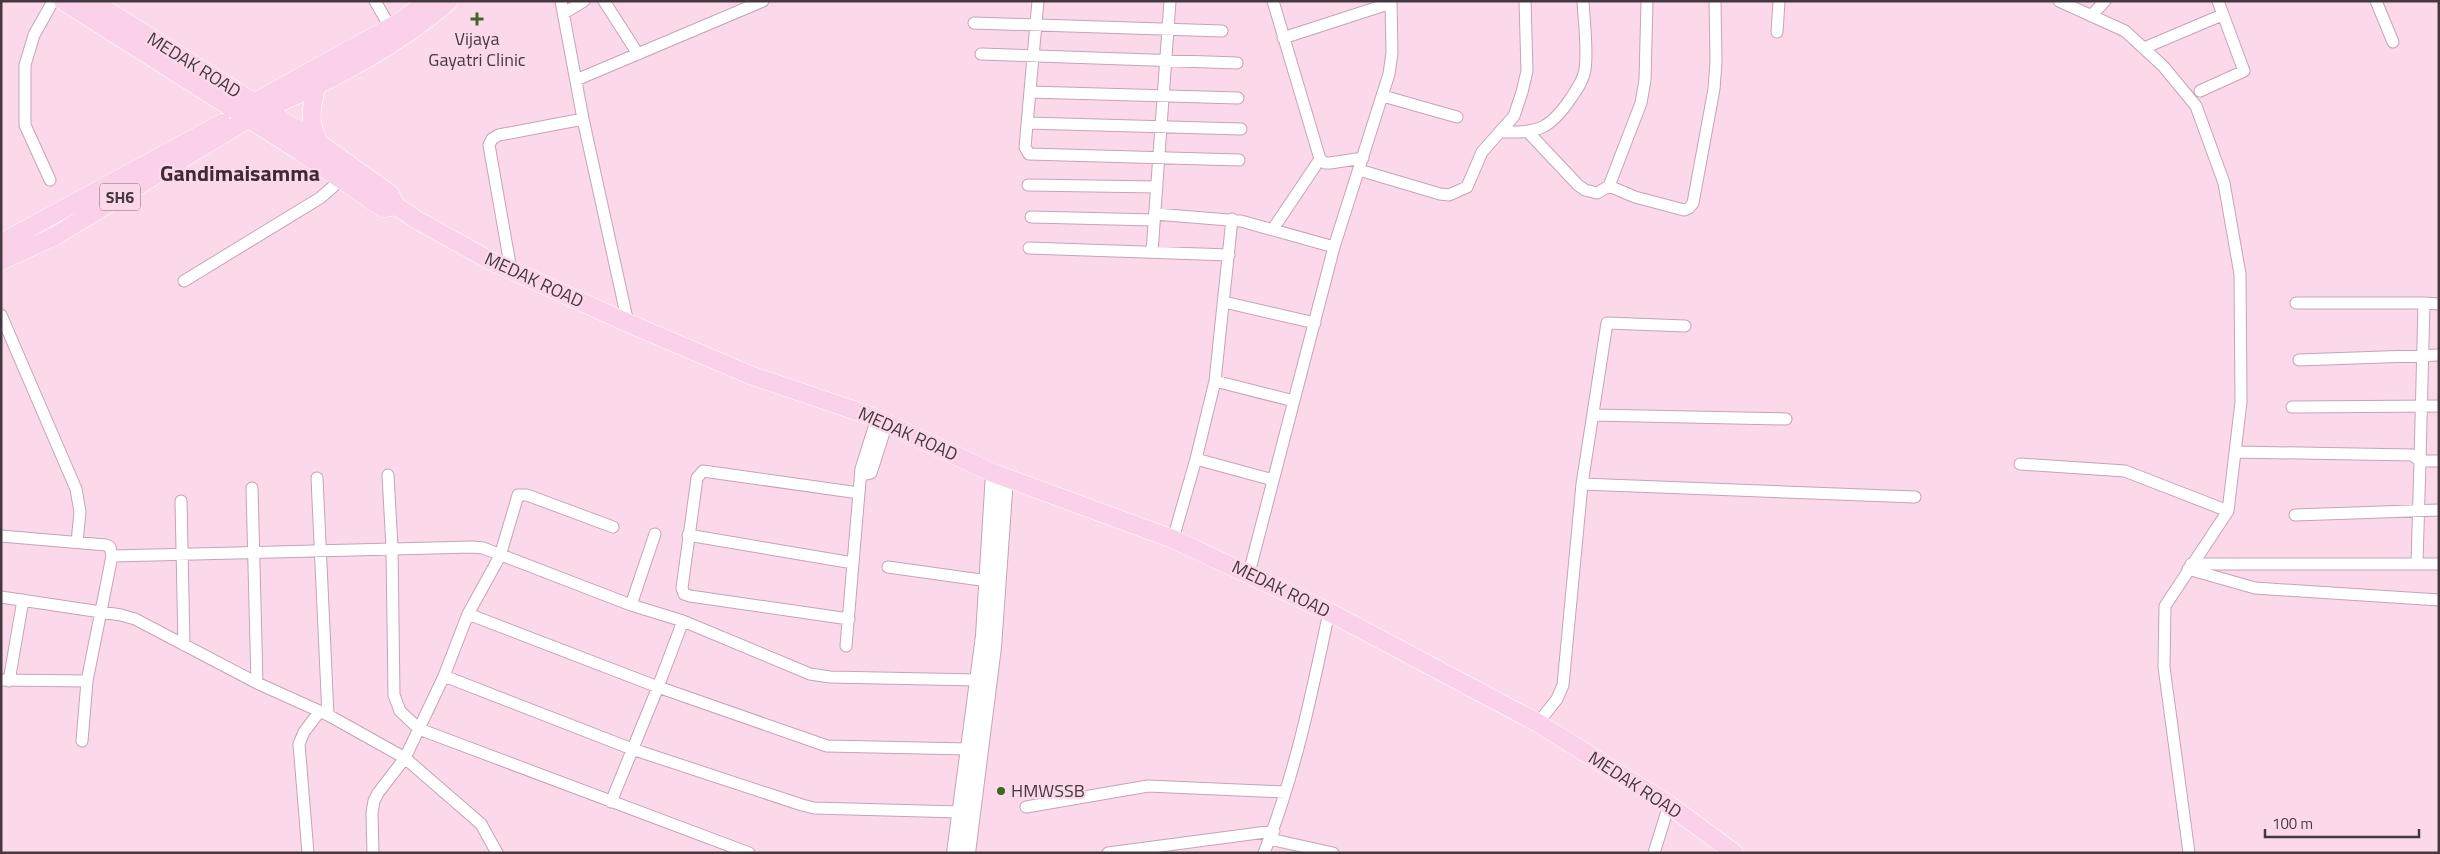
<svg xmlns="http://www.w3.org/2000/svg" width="2440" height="854" font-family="'Titillium Web',sans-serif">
<rect width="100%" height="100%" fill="#fbd9eb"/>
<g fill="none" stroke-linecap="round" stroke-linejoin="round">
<g stroke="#c5a4b6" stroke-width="13">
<path id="minor" d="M375,1l15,26
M561,1l22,118 45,204
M604,1l34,53
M1038,1l-13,146 4,7 210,6
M1273,1l47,158 5,4h5l33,-5
M2059,1l66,30 38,35 33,40 28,77 16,91 1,128 -13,109 -63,95 -1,61 25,186
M2376,1l17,41
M564,13l20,-12
M2091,16l14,-15
M974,23l248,8
M1777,32l2,-31
M1283,38l108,-35
M2144,48l78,-33
M981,54l256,9
M576,80l187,-79
M2200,91l44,-20 -26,-70
M1030,92l208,6
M1383,96l74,21
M1027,123l214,6
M1502,132c37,1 48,-3 69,-34 6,-9 12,-17 14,-28 3,-21 -1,-47 -2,-69
M1529,133l49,52 7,5 12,3 12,-7 32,-83 4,-23 2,-79
M1359,170l81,24 9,1 18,-8 15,-35 32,-36 8,-24 5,-21 -2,-70
M50,180l-25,-55v-60l9,-30 19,-34
M1028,185l129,2
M1609,186l26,11 49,13 5,-2 4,-5 21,-114 2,-27 -1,-61
M1155,214l86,7 93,26
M1031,217l123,3
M1273,229l47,-70
M1029,248l200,7
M1152,252l18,-251
M511,270l-22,-125 3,-6 7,-4 84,-16
M184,281l136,-83 22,-19
M1224,302l91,21
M2296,303h128
M2439,304l-15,-1 -4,158h19
M1,315l75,174 4,23 -3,30
M2299,360l140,-5
M1215,381l79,20
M2292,407l147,-1
M1593,415l193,4
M2235,452l177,3 8,6 -3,102
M1196,459l77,21
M2020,464l105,7 103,40
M388,475l4,73 2,147 6,16 19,18 330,124
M862,475l9,-2 16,-50
M317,478l11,237
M1582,484l25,-161 78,3
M252,488l5,195
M181,501l3,144
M2295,515l144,-5
M688,535l165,28
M1,536l105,9 4,2 2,9
M1173,539l23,-80 19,-78 17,-162
M2191,564h248
M888,567l100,14
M2188,569l67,19 184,12
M1249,573l85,-326 55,-173 3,-21 -1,-52
M1,597l120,18 14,4 122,64 71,32 77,43 76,66 16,29
M631,605l24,-71
M468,614l190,73 169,59 141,3
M849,619l-159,-23 -6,-2 -2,-6 15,-110 6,-7 156,22
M846,646l15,-177 16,-51
M444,676l188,73 170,56 12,3 145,4
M1,680l86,1 25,-125 360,-9 11,1 148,57 52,16 127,53 20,3 148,3
M9,681l14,-81
M1538,723l19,-24 6,-14 19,-201 333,13
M82,741l5,-60
M611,802l47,-115 25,-66
M1026,807l122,-21 137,6
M1270,839l63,14
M308,853l-9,-109 5,-12 16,-21
M373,853l-1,-40 2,-12 4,-8 27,-35 39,-82 24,-62 32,-58 18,-61h9l86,32
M1108,853l166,-22
M1264,853c31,-78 48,-160 65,-241
M1654,853l15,-48"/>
</g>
<g stroke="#c5a4b6" stroke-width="16">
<path id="tertiary" d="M954,853l29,-217 10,-163
M968,853l26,-206 12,-169"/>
</g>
<g stroke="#fff" stroke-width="19">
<path id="primary" d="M63,1l238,151 82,56 13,-2
M92,1l227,142 71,51 6,12 21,14 74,41 137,62 122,52 121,41 122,57 180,66 156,73 209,111 131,82 65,48
M317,85c-6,22 -9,38 2,58
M244,108l156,-86 27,-21
M1,243l221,-120
M1,261l54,-25 208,-126c66,-28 132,-62 186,-109"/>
</g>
<use href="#minor" stroke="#fff" stroke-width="11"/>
<use href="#tertiary" stroke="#fff" stroke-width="14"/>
<use href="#primary" stroke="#fbd0e9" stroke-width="18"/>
</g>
<g fill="#3e6621" stroke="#fbd9eb" stroke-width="2">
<path d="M474.5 11.5h5v5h5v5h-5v5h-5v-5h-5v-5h5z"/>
<circle cx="1001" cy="791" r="5"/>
</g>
<g text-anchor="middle" stroke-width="5" stroke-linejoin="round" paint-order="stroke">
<rect fill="#fbd9eb" stroke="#7c6873" stroke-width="1" x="100" y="183.5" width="40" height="27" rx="4"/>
<g font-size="16" font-weight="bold" fill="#463840">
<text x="120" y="203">SH6</text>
</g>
<g font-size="18" fill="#463840" stroke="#fbd9eb">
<text x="477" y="45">Vijaya<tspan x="477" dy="21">Gayatri Clinic</tspan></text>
<text x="1011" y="797" text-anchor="start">HMWSSB</text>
</g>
<g font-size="18" fill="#463840" stroke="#fbd9eb">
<text transform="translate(194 65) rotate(32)" y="6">MEDAK ROAD</text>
<text transform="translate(534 280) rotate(25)" y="6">MEDAK ROAD</text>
<text transform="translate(908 434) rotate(24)" y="6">MEDAK ROAD</text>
<text transform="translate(1281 589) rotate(26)" y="6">MEDAK ROAD</text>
<text transform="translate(1635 785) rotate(33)" y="6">MEDAK ROAD</text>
</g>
<g font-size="22" font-weight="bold" fill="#432938" stroke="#fbd9eb">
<text x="240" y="181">Gandimaisamma</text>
</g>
</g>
<rect width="2440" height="854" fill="none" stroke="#463840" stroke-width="5"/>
<path d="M2265 829v8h154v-8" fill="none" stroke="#463840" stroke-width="2.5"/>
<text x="2272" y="829" font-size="15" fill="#463840" stroke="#fbd9eb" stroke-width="4" paint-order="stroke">100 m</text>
</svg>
